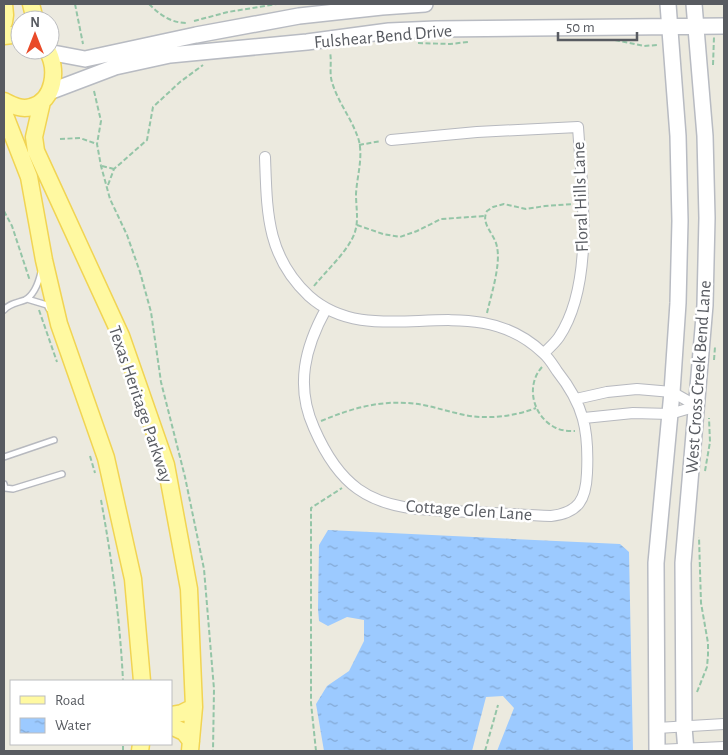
<svg xmlns="http://www.w3.org/2000/svg" width="728" height="755" font-family="'Alegreya Sans',sans-serif">
<defs>
<pattern id="water-ripples" width="26" height="14" patternUnits="userSpaceOnUse" patternTransform="scale(1.25)"><rect width="26" height="14" fill="#9ccaff"/><path d="M2 4q2-2 4 0t4 0M15 11q2-2 4 0t4 0" fill="none" stroke="#82a7d2"/></pattern>
</defs>
<rect width="100%" height="100%" fill="#eceadf"/>
<path fill="url(#water-ripples)" d="M328,530l292,14 9,8 4,199h-136l17,-43 -11,-12 -17,1 -14,54h-148l-8,-47 11,-18 22,-15 15,-30v-21l-17,-3 -19,9 -9,-5 -1,-12 1,-64z"/>
<g fill="none" stroke-linecap="round" stroke-linejoin="round">
<g stroke="#b7b9bf" stroke-width="8">
<path id="service" d="M27,299l20,6 2,4
M4,310c6,-7 13,-7 21,-10 9,-5 14,-19 16,-28
M4,457l50,-17
M4,484l1,4 8,1 49,-15"/>
</g>
<g stroke="#b7b9bf" stroke-width="12">
<path id="minor" d="M391,140l86,-8 101,-5c4,62 17,156 -19,210 -4,6 -10,11 -15,16
M265,157c2,54 1,99 44,139 66,59 162,-12 234,57 6,5 10,12 14,18 27,34 32,59 30,102 -1,26 -8,40 -36,43 -26,-1 -53,-3 -79,-4 -38,-2 -82,0 -114,-23 -21,-15 -34,-38 -44,-61 -19,-42 -9,-81 12,-119
M576,399l31,-7 30,-3 35,3 25,14
M584,418l49,-5 37,1 27,-8
M657,728l67,-4
M657,750l67,-3"/>
</g>
<g stroke="#b8bbc2" stroke-width="18">
<path id="secondary" d="M48,52l37,7 111,-24 103,-19 83,-9 43,-3
M49,92l66,-25 55,-12 137,-13 82,-11 47,-2 288,-3
M657,751l-1,-188 16,-171 6,-89 2,-82 -2,-85 -10,-132
M686,751l-2,-24 -1,-164 22,-258 2,-87 -2,-82 -11,-132"/>
</g>
<g stroke="#f1d453" stroke-width="19">
<path id="primary" d="M31,4l4,16
M4,22l1,-7 -1,-11
M4,36l16,-2
M4,101c8,4 17,9 27,6 24,-6 27,-39 16,-57
M42,102l-8,35 2,14 85,185 45,129 23,124 5,118 -4,44
M4,113l25,64 15,83 15,64 47,134 27,121 9,102
M171,715l11,-2 12,-6
M171,726l13,6 7,9
M140,751l1,-7"/>
</g>
<path stroke="#94c5a7" stroke-width="2" stroke-dasharray="5 2.5" stroke-linecap="butt" d="M75,4l8,40
M149,4c11,11 22,19 38,19
M194,21l34,-9 49,-8
M615,40l29,6 14,-1
M418,43l32,1 18,-2
M713,65l1,-28
M94,91l7,30 -4,23 4,22 9,33 17,36 13,37 11,40 10,70 24,95 19,92 10,120 -1,62
M60,139l20,-1 17,6
M359,145l22,-4
M102,166l12,3
M108,185l6,-16 33,-29 6,-33 27,-25 23,-17
M4,211l8,15 18,55
M357,225l26,9 17,3 17,-6 24,-12 44,-3
M314,286c12,-15 29,-30 38,-47 8,-15 4,-29 4,-45 1,-18 7,-35 3,-53 -6,-21 -21,-38 -27,-59 -3,-9 0,-20 -2,-30
M39,310l18,52
M487,313c4,-18 14,-48 10,-66 -2,-13 -17,-23 -10,-36l6,-4 11,-3 22,5 19,-3 28,-2
M714,360l1,-13
M542,367c-17,19 -9,50 14,61 6,3 13,3 19,3
M321,421c29,-12 55,-20 86,-18 19,1 35,7 53,11 24,6 53,3 76,-6
M90,456l5,17
M705,471l5,-29 -1,-24
M101,500c11,60 19,120 22,181
M697,692l10,-25 1,-12v-12l-7,-40 -2,-66
M123,751v-7
M316,751l-5,-48v-195l31,-20
M485,751l13,-46"/>
<use href="#service" stroke="#fff" stroke-width="5"/>
<use href="#minor" stroke="#fff" stroke-width="10"/>
<use href="#secondary" stroke="#fff" stroke-width="15"/>
<use href="#primary" stroke="#fff9a1" stroke-width="16"/>
</g>
<g text-anchor="middle" stroke-width="5" stroke-linejoin="round" paint-order="stroke">
<g font-size="18" fill="#585b61" stroke="#fff">
<text transform="translate(383 36) rotate(-5)" y="6">Fulshear Bend Drive</text>
<text transform="translate(580 197) rotate(-92)" y="6">Floral Hills Lane</text>
<text transform="translate(698 377) rotate(-86)" y="6">West Cross Creek Bend Lane</text>
<text transform="translate(141 404) rotate(71)" y="6">Texas Heritage Parkway</text>
<text transform="translate(469 510) rotate(4)" y="6">Cottage Glen Lane</text>
</g>
</g>
<rect width="728" height="755" fill="none" stroke="#585b61" stroke-width="10"/>
<rect x="10" y="680" width="162" height="65" fill="#ffffff" stroke="#bcbdc0"/>
<rect x="20" y="696" width="25" height="8" fill="#fff9a1" stroke="#bcbdc0"/>
<text x="55" y="705" font-size="15" fill="#585b61">Road</text>
<rect x="20" y="718" width="25" height="15" fill="url(#water-ripples)" stroke="#bcbdc0"/>
<text x="55" y="730" font-size="15" fill="#585b61">Water</text>
<g transform="translate(35 35)"><circle r="24" fill="#ffffff" stroke="#bcbdc0"/>
<path d="M0-4L9 19L0 12L-9 19Z" fill="#e94b29"/>
<text y="-8" font-size="14" font-weight="bold" text-anchor="middle" fill="#585b61">N</text>
</g>
<path d="M558 32v8h79v-8" fill="none" stroke="#585b61" stroke-width="2.5"/>
<text x="566" y="32" font-size="15" fill="#585b61" stroke="#ffffff" stroke-width="4" paint-order="stroke">50 m</text>
</svg>
